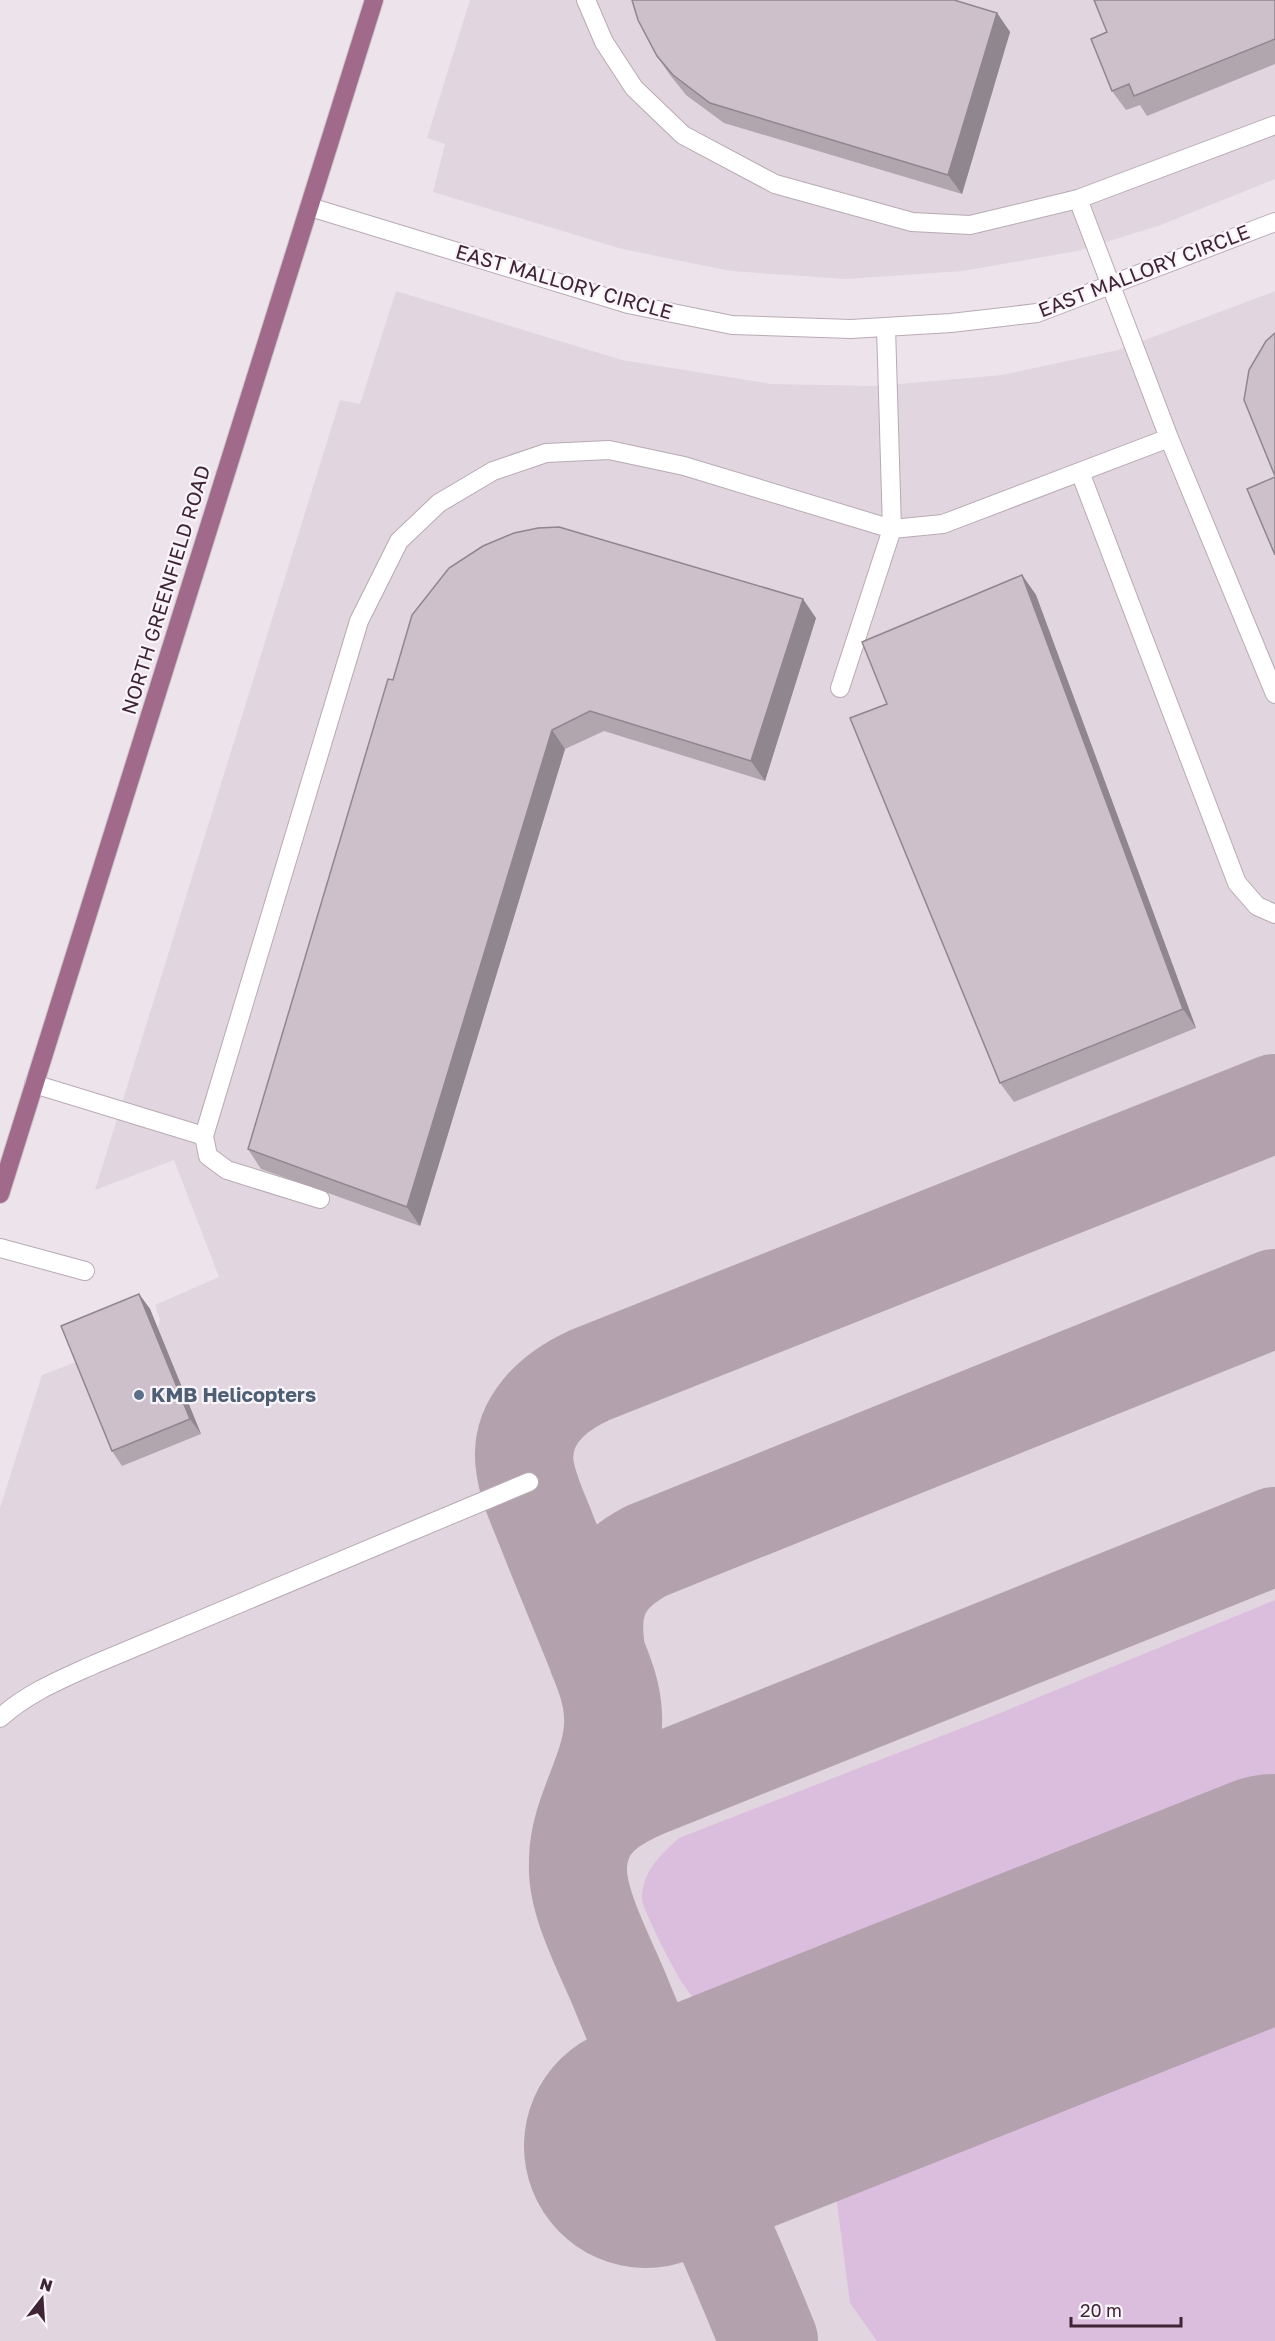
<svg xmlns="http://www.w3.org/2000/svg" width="1275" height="2341" font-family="'Golos Text',sans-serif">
<rect width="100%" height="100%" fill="#ede4eb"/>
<path fill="#e1d5df" d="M470,0h805v179l-117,47 -81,25 -114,20 -117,8 -115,-8 -109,-22 -189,-57 12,-48 -18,-6z
M396,291l226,69 149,24 105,2 126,-11 116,-25 157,-59v2050h-1275v-833l42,-133 115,-44 3,-11 -5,-15 64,-28 -45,-117 -79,30 245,-790 20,4z"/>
<path fill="#dbbddd" d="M1275,1600v200l-503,204c-18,6 -40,16 -58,9 -13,-5 -23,-17 -30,-28 -8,-10 -42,-77 -42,-86 0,-27 18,-44 37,-61l314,-122z
M1275,1990v351h-398l-27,-38 -14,-108 92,-67z"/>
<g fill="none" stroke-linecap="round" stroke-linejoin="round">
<path stroke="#b3a1ad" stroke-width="98" d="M597,1656c-9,-52 3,-80 49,-105l629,-253
M578,1859c1,-50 38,-93 35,-144 -1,-26 -11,-46 -20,-70 -15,-37 -31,-75 -46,-113 -8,-21 -19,-43 -22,-65 -7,-45 28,-75 65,-92l685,-272
M769,2341c-47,-118 -102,-234 -150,-352 -14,-34 -43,-87 -41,-124 2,-43 33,-62 68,-77l629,-252"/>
<path stroke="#b3a1ad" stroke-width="244" d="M646,2146l629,-250"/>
<g stroke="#b8aab4" stroke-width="20">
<path id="minor" d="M586,0l18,42 30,46 49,47 92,49 137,38 58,3 108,-26 197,-74
M310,207l318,97 104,21 119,4 100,-6 86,-10 238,-91
M1169,438l106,256
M1080,472l157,411 20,23 18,8
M840,688l52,-159 51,-5 226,-86 -91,-239
M34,1084l170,52 155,-515 40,-80 40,-38 54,-32 53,-18 63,-3 75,16 208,63 -6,-202
M204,1136l4,20 19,14 93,29
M0,1248l85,23
M0,1718c27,-25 62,-39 95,-54l434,-182"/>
</g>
<g stroke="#c9c2c6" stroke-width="20">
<path id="major" d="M0,1194l374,-1194"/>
</g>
<use href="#minor" stroke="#fff" stroke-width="18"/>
<use href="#major" stroke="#a16a8b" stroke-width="18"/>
</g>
<path fill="#b1a5ae" d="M1275,0v64l-128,52 -7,-11 -14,5 -14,-19z
M997,13l13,19 -48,162 -238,-71 -38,-28 -16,-20 -13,-19z
M1022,575l14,20 160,433 -182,74 -14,-19 -113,-379z
M816,618l-51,163 -161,-50 -39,18 -145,477 -159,-57 -13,-20 145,-469z
M139,1294l11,15 51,125 -79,32 -10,-15z"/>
<path fill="#90868d" d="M997,13l13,19 -48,162 -14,-19z
M1022,575l14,20 160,433 -13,-19z
M803,599l13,19 -51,163 -14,-20z
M552,730l13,19 -145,477 -13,-19z
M139,1294l11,15 51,125 -11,-15z"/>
<path fill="#cec0ca" stroke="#90868d" stroke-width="1.5" d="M632,0h322l43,13 -49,162 -238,-72 -37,-28 -16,-19 -19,-36z
M1094,0h181v39l-141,57 -5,-12 -17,7 -21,-52 16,-7z
M1275,333v143l-31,-76 5,-30 17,-29z
M1275,477v78l-28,-66z
M559,527l244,72 -52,162 -161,-50 -38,19 -145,477 -159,-58 140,-470 5,1 19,-65 37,-47 34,-22 31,-13 24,-5z
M1022,575l161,434 -183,74 -150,-365 37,-14 -25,-62z
M139,1294l51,125 -78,32 -51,-125z"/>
<circle fill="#5c6f8a" stroke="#f9f4f9" stroke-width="2" cx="139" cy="1395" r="6"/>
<g text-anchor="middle" stroke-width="4.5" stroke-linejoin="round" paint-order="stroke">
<g font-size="20" fill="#3e2434" stroke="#f9f4f9">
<text transform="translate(1144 271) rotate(-21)" y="7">EAST MALLORY CIRCLE</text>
<text transform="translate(564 282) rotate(16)" y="7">EAST MALLORY CIRCLE</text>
<text transform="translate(166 590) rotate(-73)" y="7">NORTH GREENFIELD ROAD</text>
</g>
<g font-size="20" font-weight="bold" fill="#4e5e75" stroke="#f9f4f9" text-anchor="start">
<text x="151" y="1402">KMB Helicopters</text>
</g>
</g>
<g transform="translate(42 2299) rotate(17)" stroke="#f9f4f9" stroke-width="4.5" paint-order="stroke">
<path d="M0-4.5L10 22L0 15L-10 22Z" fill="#3e2434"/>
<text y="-9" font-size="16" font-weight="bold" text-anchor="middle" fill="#3e2434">N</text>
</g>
<path d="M1071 2317v9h110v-9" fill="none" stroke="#3e2434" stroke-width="3"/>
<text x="1080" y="2317" font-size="18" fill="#3e2434" stroke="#f9f4f9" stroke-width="4.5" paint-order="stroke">20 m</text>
</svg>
